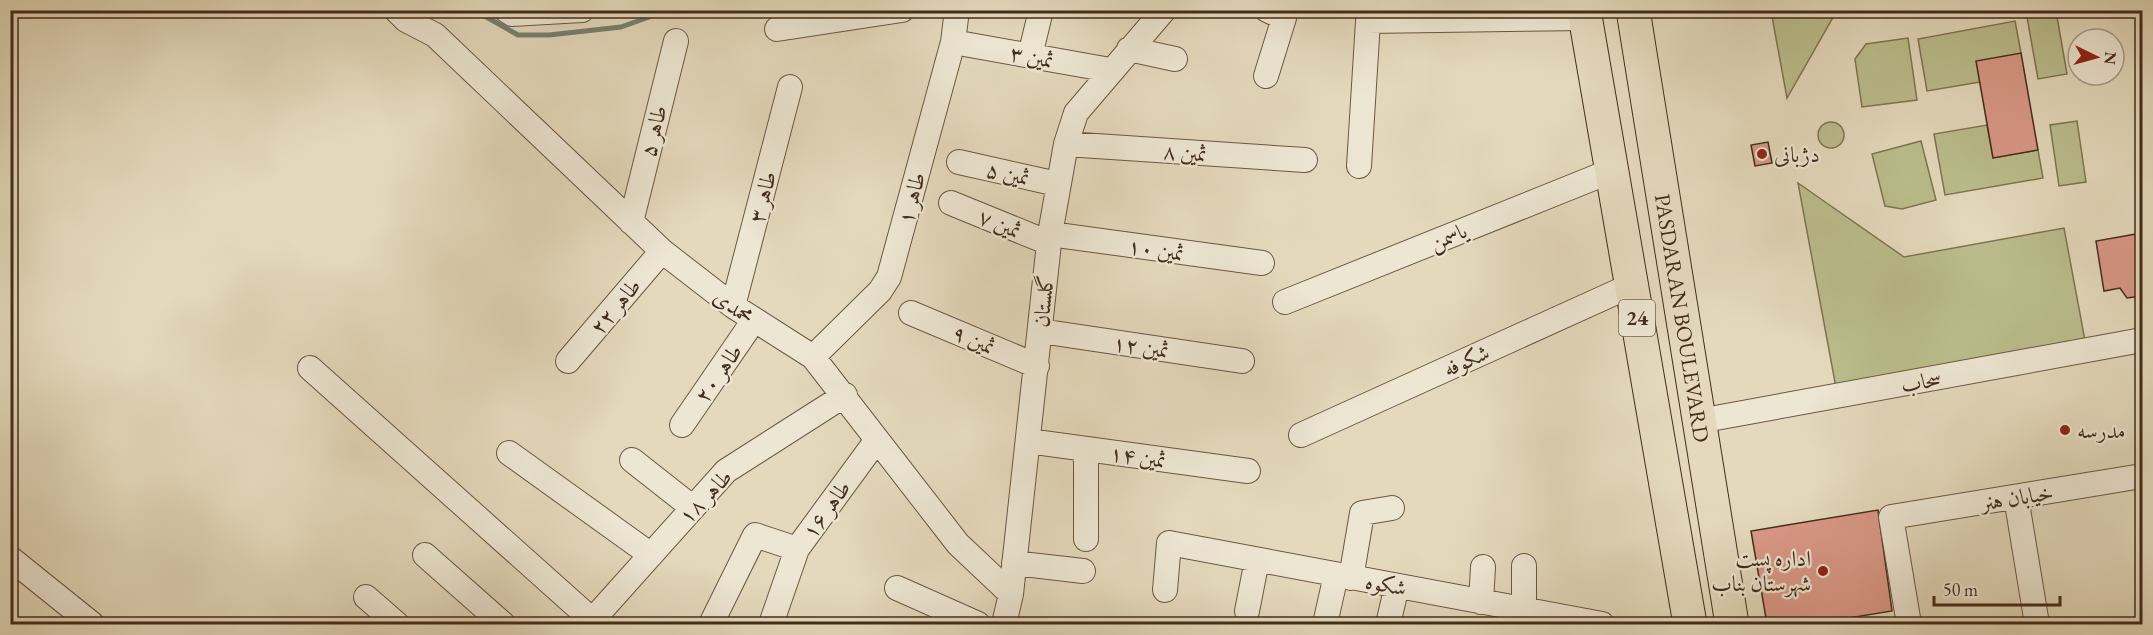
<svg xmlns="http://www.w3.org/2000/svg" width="2153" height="635" font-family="'EB Garamond',Amiri,serif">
<rect width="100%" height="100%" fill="#e4d9bc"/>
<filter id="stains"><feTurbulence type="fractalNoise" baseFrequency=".00333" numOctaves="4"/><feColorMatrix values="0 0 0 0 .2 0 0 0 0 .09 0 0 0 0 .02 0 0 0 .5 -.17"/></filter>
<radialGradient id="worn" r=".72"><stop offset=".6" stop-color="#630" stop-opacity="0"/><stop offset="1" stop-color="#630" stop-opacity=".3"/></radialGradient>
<path fill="#bbbd8c" stroke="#7f7454" stroke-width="1.5" d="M1771,11h79l-15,3 -48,84z
M2056,11l11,63 -29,5 -11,-62z
M2015,21l6,32 -41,29 -53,9 -9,-52z
M1908,38l9,62 -55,7 -7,-48 11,-15z
M2077,121l9,61 -27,4 -9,-61z
M1818 135a13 13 0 1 1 26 0a13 13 0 1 1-26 0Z
M1987,125l6,33 45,-8 5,28 -98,17 -11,-61z
M1921,141l15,59 -34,9 -17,-3 -13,-52z
M1798,183l106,74 160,-29 22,118 -249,47z"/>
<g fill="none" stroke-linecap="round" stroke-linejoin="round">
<path stroke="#748173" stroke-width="5" d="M474,10l44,25h31l72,-8 48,-17"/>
</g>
<path fill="#da9988" stroke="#432c1b" stroke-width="1.5" d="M2021,53l17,97 -45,8 -17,-97z
M1768,142l4,21 -17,3 -4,-21z
M2142,233v63l-15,2 -7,-10 -16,3 -8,-50z
M1878,510l14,101 -80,13h-45l-16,-93z"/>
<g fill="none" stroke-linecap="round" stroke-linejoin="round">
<g stroke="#6b5743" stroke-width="26">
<path id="minor" d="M396,10l10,10 29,15 227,216 71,55 80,51 145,187 53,50
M506,10l6,4 70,-4
M777,29l125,-19
M953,42l157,28
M1129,49l46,10
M1030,56l11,-46
M1266,76l18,-58 -17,-8
M1066,144l239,16
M959,162l98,22
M1359,166l9,-145 218,-3
M951,203l98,40
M631,222l45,-181
M1050,234l212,29
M1285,302l326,-131
M733,306l57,-219
M911,313l126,53
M1040,331l202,30
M813,357l67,-66 9,-14 64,-235 4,-32
M568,361l94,-110
M310,368l282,252
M1699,421l443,-81
M682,425l72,-105
M1301,435l331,-150
M1028,441l220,30
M509,453l142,102
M632,460l61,48
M2016,497l21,127
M1086,539v-90
M425,555l78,69
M10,558l82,66
M1014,563l69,8
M1524,566v44
M1351,578l11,-65 30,-5
M897,588l81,36
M1165,590l4,-47 433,81
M366,597l31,27
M1481,602l2,-35
M1247,611l10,-51
M589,624l137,-153 119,-76
M711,624l44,-89 42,14 79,-108
M771,624l26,-75
M1004,624l7,-30 39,-360 16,-90 10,-31 88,-103
M1325,624l11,-49
M1388,624l9,-38
M1909,624l-18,-107 251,-41"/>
</g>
<g stroke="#432c1b" stroke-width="35">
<g id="highway">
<path d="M1584,10l106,614"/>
<path id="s1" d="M1633,10l99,614"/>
</g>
</g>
<use href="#minor" stroke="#ede6d3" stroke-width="24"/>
<use href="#highway" stroke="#e4d9bc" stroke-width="33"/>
</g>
<g fill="#8f2418" stroke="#ede6d3" stroke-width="2">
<circle cx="1762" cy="154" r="6"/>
<circle cx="2065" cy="430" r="6"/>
<circle cx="1823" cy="571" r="6"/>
</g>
<g text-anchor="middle" stroke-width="4.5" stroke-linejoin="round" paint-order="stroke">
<rect fill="#ede6d3" stroke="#766452" stroke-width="1.5" x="1619" y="300" width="36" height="36" rx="4.5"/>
<g font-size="21" font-weight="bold" fill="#432c1b">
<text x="1637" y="325">24</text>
</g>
<g font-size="22" fill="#432c1b" stroke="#ede6d3">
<text transform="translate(1032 56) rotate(11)" y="8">ثمین ۳</text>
<text transform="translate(653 131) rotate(-76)" y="8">طاهر ۵</text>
<text transform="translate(1185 152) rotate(4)" y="8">ثمین ۸</text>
<text transform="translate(1008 173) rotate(12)" y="8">ثمین ۵</text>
<text transform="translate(762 197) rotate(-75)" y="8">طاهر ۳</text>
<text transform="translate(911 198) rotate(-75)" y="8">طاهر ۱</text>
<text transform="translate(1000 223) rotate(22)" y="8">ثمین ۷</text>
<text transform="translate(1448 236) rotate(-22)" y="8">یاسمن</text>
<text transform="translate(1156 249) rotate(8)" y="8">ثمین ۱۰</text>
<text transform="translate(1043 301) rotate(-84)" y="8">گلستان</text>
<text transform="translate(615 306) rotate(-50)" y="8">طاهر ۲۲</text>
<text transform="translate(734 306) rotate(36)" y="8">محمدی</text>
<text dy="8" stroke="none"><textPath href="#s1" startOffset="312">PASDARAN BOULEVARD</textPath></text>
<text transform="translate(974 339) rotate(23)" y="8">ثمین ۹</text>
<text transform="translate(1141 346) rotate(8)" y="8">ثمین ۱۲</text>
<text transform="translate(1466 360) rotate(-24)" y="8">شکوفه</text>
<text transform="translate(718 373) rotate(-55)" y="8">طاهر ۲۰</text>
<text transform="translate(1921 381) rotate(-10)" y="8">سحاب</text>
<text transform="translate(1138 456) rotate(8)" y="8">ثمین ۱۴</text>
<text transform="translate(705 496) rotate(-46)" y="8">طاهر ۱۸</text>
<text transform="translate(2017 497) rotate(-9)" y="8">خیابان هنر</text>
<text transform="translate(826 509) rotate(-54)" y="8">طاهر ۱۶</text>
<text transform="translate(1386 584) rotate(11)" y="8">شکوه</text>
</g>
<g font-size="22" fill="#432c1b" stroke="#ede6d3" text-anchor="start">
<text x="1774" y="162">دژبانی</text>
<text x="2077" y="438">مدرسه</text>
<text x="1811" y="566" text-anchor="end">اداره پست<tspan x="1811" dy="25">شهرستان بناب</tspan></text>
</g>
</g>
<rect width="2153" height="635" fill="none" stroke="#e4d9bc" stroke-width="36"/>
<rect x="12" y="12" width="2129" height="611" fill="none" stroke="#432c1b" stroke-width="3"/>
<rect x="18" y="18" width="2117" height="599" fill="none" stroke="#432c1b" stroke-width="1.5"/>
<g transform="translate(2096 57) rotate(95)"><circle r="28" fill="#ede6d3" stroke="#a99c89" stroke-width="1.5"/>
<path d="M0-4.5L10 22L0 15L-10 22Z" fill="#8f2418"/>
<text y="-9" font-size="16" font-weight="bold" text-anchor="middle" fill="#432c1b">N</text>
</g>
<path d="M1934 596v9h126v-9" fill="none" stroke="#432c1b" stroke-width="3"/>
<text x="1943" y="596" font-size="18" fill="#432c1b" stroke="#ede6d3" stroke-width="4.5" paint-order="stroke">50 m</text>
<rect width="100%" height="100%" filter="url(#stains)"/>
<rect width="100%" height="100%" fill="url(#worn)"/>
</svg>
